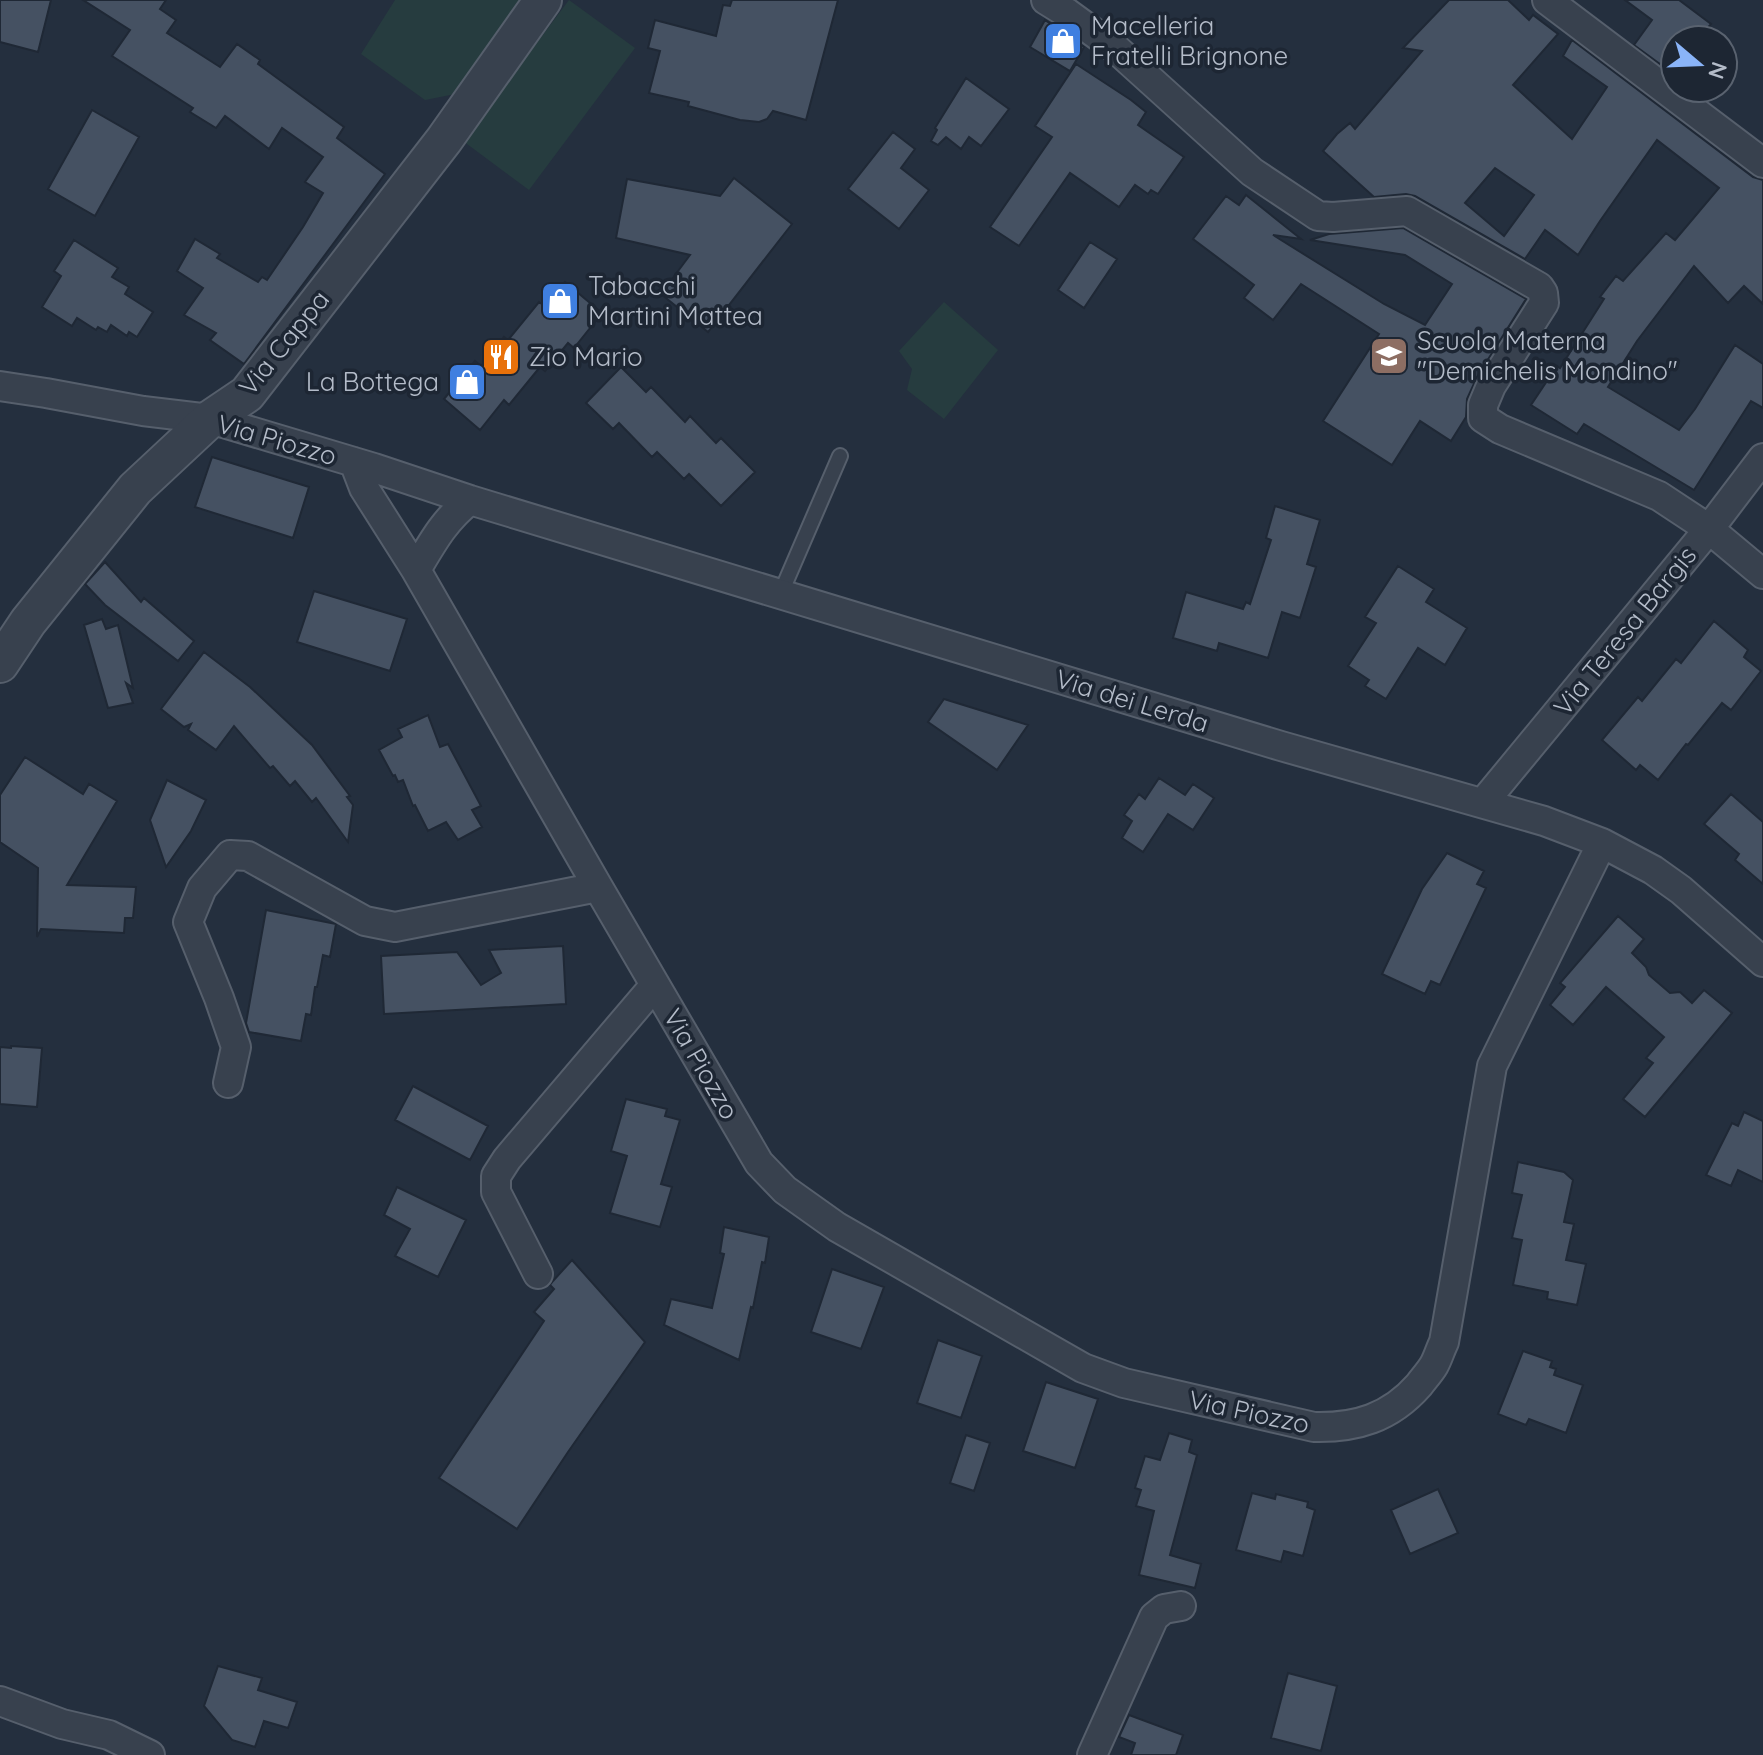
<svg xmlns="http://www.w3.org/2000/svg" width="1763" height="1755" font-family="Quicksand,sans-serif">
<rect width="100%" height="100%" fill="#242f3e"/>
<path fill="#263c3f" d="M395,0h129l-59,92 -40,8 -64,-46z
M569,0l66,48 -106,142 -66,-49z
M944,302l54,48 -54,69 -37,-29 5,-21 -13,-18z"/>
<path fill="#455162" stroke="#1f2835" stroke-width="2" fill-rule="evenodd" d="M0,0h51l-13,52 -38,-10z
M83,0h83l-6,9 16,11 -9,13 53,34 17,-23 23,16 -2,4 86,63 -7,11 48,36 -141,190 -34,-24 6,-7 -32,-18 19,-27 -26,-17 18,-32 25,15 -3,4 41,24 4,-5 5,3 36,-53 20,-34 -18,-11 18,-25 -41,-29 -13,21 -44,-33 -9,12 -26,-16 3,-4 -81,-52 18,-26z
M732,0h106l-32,120 -33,-9 -6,8 -8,3 -19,-2 -52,-14 1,-4 -40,-9 11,-42 -12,-3 7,-28 61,16 7,-31 7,1z
M1449,0h59l21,20 4,-5 25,19 -45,51 59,54 35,-52 -44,-31 9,-16 181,137 10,3v124l-19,-18 -16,17 -34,-37 -57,75 -29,46 71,43 16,-21 40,-64 28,19v44l-12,-7 -57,89 -110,-66 -7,10 -46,-29 26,-39 3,2 44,-69 -4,-2 16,-21 7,5 43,-48 9,7 44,-52 -62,-48 -57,81 -22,34 -33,-25 -20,29 -110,-63 -9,-2 -32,3 -51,-46 14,-17 13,-11 5,6 67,-78 -19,-3zM1495,168l39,27 -30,41 -39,-33z
M1625,0h54l32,24 -13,16h-23v35l-41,-30 18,-25z
M1045,20l39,27 -14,24 -40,-24z
M1076,64l55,36 15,12 -8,13 46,32 -26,37 -7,-4 -3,4 -13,-9 -16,22 -49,-34 -51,73 -29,-19 62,-90 -17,-11z
M966,78l43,31 -28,37 -12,-9 -8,12 -15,-12 -8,8 -7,-4 6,-11 -2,-2z
M92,110l47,27 -44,79 -47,-27z
M893,132l22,17 -14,19 28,22 -30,39 -51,-40z
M734,178l58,46 -84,108 -47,-38 29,-39 -74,-17 11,-59 93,17z
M1246,195l55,44 -28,-4 111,69 41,21 27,-41 -47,-29 -95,-15 19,-6 74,-6 123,71 -49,78 -10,22 -1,18 -15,24 -31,-20 -28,44 -69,-44 56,-87 -78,-50 -28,36 -29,-22 10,-13 -61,-46 33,-43 13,9z
M74,240l44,28 -6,9 17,10 -4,7 28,18 -16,25 -8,-5 -2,4 -16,-11 -4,7 -9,-5 -2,3 -19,-12 -5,8 -30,-19 19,-31 -7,-5z
M1090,242l27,17 -33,49 -26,-18z
M565,282l37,31 -28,35 -6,-5 -23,28 -5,-4 -31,38 -5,-5 -24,30 -36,-31 31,-38 6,5 23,-29 4,3 31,-38 7,5z
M621,367l25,25 5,-5 34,35 5,-6 26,27 5,-5 34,34 -34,34 -32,-32 -5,5 -27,-27 -5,5 -33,-34 -6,6 -27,-26z
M212,457l97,30 -16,51 -98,-31z
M1275,506l45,14 -13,44 9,3 -16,51 -18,-6 -14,46 -49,-15 -2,8 -44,-13 13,-46 57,17 3,-7 4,2 21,-64 -5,-2z
M105,562l36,40 3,-4 50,43 -16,20 -73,-56 -20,-21z
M1398,566l36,23 -8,13 41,26 -22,37 -27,-17 -32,51 -21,-13 4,-6 -21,-14 28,-43 -11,-6z
M314,591l93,28 -17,52 -93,-29z
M102,619l4,10 12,-4 15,63 -7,-5 7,20 -25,5 -24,-83z
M1714,621l34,29 -4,7 17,14 -30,39 -9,-7 -34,42 -2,-1 -28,36 -18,-15 -4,5 -34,-30 36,-43 4,4 34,-42 5,4z
M204,652l46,35 62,58 38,51 -3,1 6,8 -5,37 -32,-44 -4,4 -17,-21 -5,5 -17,-20 -3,2 -36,-42 -18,24 -28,-20 3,-6 -7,3 -23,-18z
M944,699l84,26 -31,45 -69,-48z
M428,715l12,32 8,-3 33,62 -9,4 10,17 -24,13 -12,-18 -18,9 -13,-26 -2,1 -10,-26 -5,2 -3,-7 -2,1 -14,-26 23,-13 -4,-8z
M25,757l58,37 6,-10 28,17 -50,84 69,2 -3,31h-8l-1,15 -83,-4 -4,8 1,-69 -38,-26v-47z
M1159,778l26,17 8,-11 21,14 -21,32 -25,-16 -25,38 -21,-14 10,-17 -8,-6 15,-21 6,5z
M167,780l39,20 -15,31 -25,36 -16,-47z
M1731,794l32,28v62l-28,-24 4,-6 -35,-30z
M1447,853l37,18 -7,13 9,4 -46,97 -9,-4 -6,13 -43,-20 40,-85z
M266,910l70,14 -6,33 -7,-2 -6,32h-2l-4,28 -5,-1 -5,27 -52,-9 -3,-9z
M1618,916l26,23 -12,14 14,14 3,8 21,18 10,-1 12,11 12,-13 28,23 -87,104 -22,-18 30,-36 -7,-5 18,-21 -58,-50 -33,38 -23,-20 15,-18 -5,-4z
M563,946l3,58 -182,10 -3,-58 76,-4 24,33 20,-12 -12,-23z
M11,1046l31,2 -5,59 -37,-3v-57l11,1z
M413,1086l75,40 -18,34 -75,-40z
M626,1099l41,10 -2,7 15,4 -19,64 11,3 -12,40 -50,-14 17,-57 -16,-5z
M1744,1112l19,9v61l-25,-12 -7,16 -25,-11 26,-52 6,3z
M1518,1162l46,10 9,8 -9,42 10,2 -8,36 20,4 -9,41 -30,-6 1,-7 -35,-7 9,-45 -10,-2 10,-43 -10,-2z
M397,1187l69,33 -28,57 -43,-21 15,-27 -26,-14z
M724,1227l45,10 -4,26 -3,-1 -9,46 -2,-1 -12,53 -75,-35 7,-26 41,9 12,-54 -4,-1z
M572,1260l73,82 -77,110 -51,77 -78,-51 105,-157 -10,-9 20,-23 -4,-4 3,-4z
M832,1269l52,18 -23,62 -50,-17z
M938,1340l44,16 -21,62 -44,-15z
M1523,1351l29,10 -2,6 6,2 -2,6 29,10 -17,48 -37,-14 -3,6 -28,-11z
M1046,1382l52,17 -23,69 -52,-17z
M1169,1433l23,7 -3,12 8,3 -27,100 31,9 -6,24 -56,-13 15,-64 -18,-5 5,-16 -6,-2 10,-32 15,4z
M966,1435l24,8 -16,48 -24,-8z
M1438,1489l20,44 -48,21 -19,-44z
M1252,1493l23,6 1,-5 32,8 -1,5 8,3 -12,46 -19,-5 -3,11 -45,-12z
M218,1666l44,12 -4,12 39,12 -9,26 -24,-7 -9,26 -23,-7 -28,-34z
M1288,1673l49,13 -16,65 -50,-13z
M1129,1715l54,20 -7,20h-45l4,-12 -16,-6z"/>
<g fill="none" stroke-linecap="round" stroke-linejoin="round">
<g stroke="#565f6c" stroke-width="18">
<path id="service" d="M780,595l60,-139"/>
</g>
<g stroke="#565f6c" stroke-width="32">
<path id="minor" d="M1046,0l21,13 48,35 137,124 66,44 15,1 74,-6 132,76 4,6 1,10 -53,83 -8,19v13l17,11 159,67 50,33 54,45
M1547,0l216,163
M0,386l46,7 97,18 67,8 164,49 96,32 811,246 263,75 58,22 51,27 28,20 82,72
M354,462l10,26 52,82 182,317 161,276 26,27 52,37 246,141 41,15 190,44c42,1 76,-9 105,-42 5,-7 11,-13 15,-20 4,-7 6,-15 10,-23l48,-276 110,-223
M416,570c16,-27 29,-51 54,-70
M1483,803l226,-274 54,-71
M228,1083l8,-36 -17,-49 -31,-76 14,-34 28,-33 18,1 117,65 30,6 203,-40
M538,1274l-42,-82v-16l11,-17 148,-174
M0,1701l62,23 47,11 41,20
M1092,1755l62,-138 10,-8 17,-3"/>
</g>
<g stroke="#565f6c" stroke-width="40">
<path id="tertiary" d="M0,664l28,-42 107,-133 75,-70 37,-25 197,-254 99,-140"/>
</g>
<use href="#service" stroke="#38414e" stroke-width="14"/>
<use href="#minor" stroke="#38414e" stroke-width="28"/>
<use href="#tertiary" stroke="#38414e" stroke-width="36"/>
</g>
<defs>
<g id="shop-square" transform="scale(2)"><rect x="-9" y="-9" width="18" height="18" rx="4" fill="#3f7fe0" stroke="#1d2633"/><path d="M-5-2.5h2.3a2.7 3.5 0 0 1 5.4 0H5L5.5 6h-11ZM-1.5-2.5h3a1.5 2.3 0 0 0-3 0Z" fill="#fff"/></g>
<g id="school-square" transform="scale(2)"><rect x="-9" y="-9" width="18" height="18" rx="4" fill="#8d6e63" stroke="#1d2633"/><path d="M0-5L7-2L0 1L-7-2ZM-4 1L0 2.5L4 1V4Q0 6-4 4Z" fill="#fff"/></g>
<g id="restaurant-square" transform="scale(2)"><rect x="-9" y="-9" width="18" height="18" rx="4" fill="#e8710a" stroke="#1d2633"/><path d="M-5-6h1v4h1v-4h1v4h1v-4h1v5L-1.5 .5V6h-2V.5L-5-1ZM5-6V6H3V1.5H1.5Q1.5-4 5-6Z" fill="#fff"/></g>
</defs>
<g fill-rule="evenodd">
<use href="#shop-square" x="1063" y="41"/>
<use href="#shop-square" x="560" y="301"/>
<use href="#school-square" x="1389" y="356"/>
<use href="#restaurant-square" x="501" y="357"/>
<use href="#shop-square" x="467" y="382"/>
</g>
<g text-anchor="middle" stroke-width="7" stroke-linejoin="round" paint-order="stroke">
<g font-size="26" fill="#b4bcc9" stroke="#1d2633" text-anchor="start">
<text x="1091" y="35">Macelleria<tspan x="1091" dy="30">Fratelli Brignone</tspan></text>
<text x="588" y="295">Tabacchi<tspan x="588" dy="30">Martini Mattea</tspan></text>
<text x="1417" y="350">Scuola Materna<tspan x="1417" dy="30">"Demichelis Mondino"</tspan></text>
<text x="529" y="366">Zio Mario</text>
<text x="439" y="391" text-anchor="end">La Bottega</text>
</g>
<g font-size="26" fill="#b4bcc9" stroke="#1d2633">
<text transform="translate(284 343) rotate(-51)" y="9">Via Cappa</text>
<text transform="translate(277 440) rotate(16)" y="9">Via Piozzo</text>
<text transform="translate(1625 631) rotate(-51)" y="9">Via Teresa Bargis</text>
<text transform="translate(1132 701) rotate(17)" y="9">Via dei Lerda</text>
<text transform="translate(701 1064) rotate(60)" y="9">Via Piozzo</text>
<text transform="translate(1249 1412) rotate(12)" y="9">Via Piozzo</text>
</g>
</g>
<g transform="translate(1699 64) rotate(109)"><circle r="38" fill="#1d2633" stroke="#59626f" stroke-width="2"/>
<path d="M0-6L14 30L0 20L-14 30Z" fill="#8ab4f8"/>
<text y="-12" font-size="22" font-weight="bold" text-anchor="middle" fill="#b4bcc9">N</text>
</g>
</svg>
